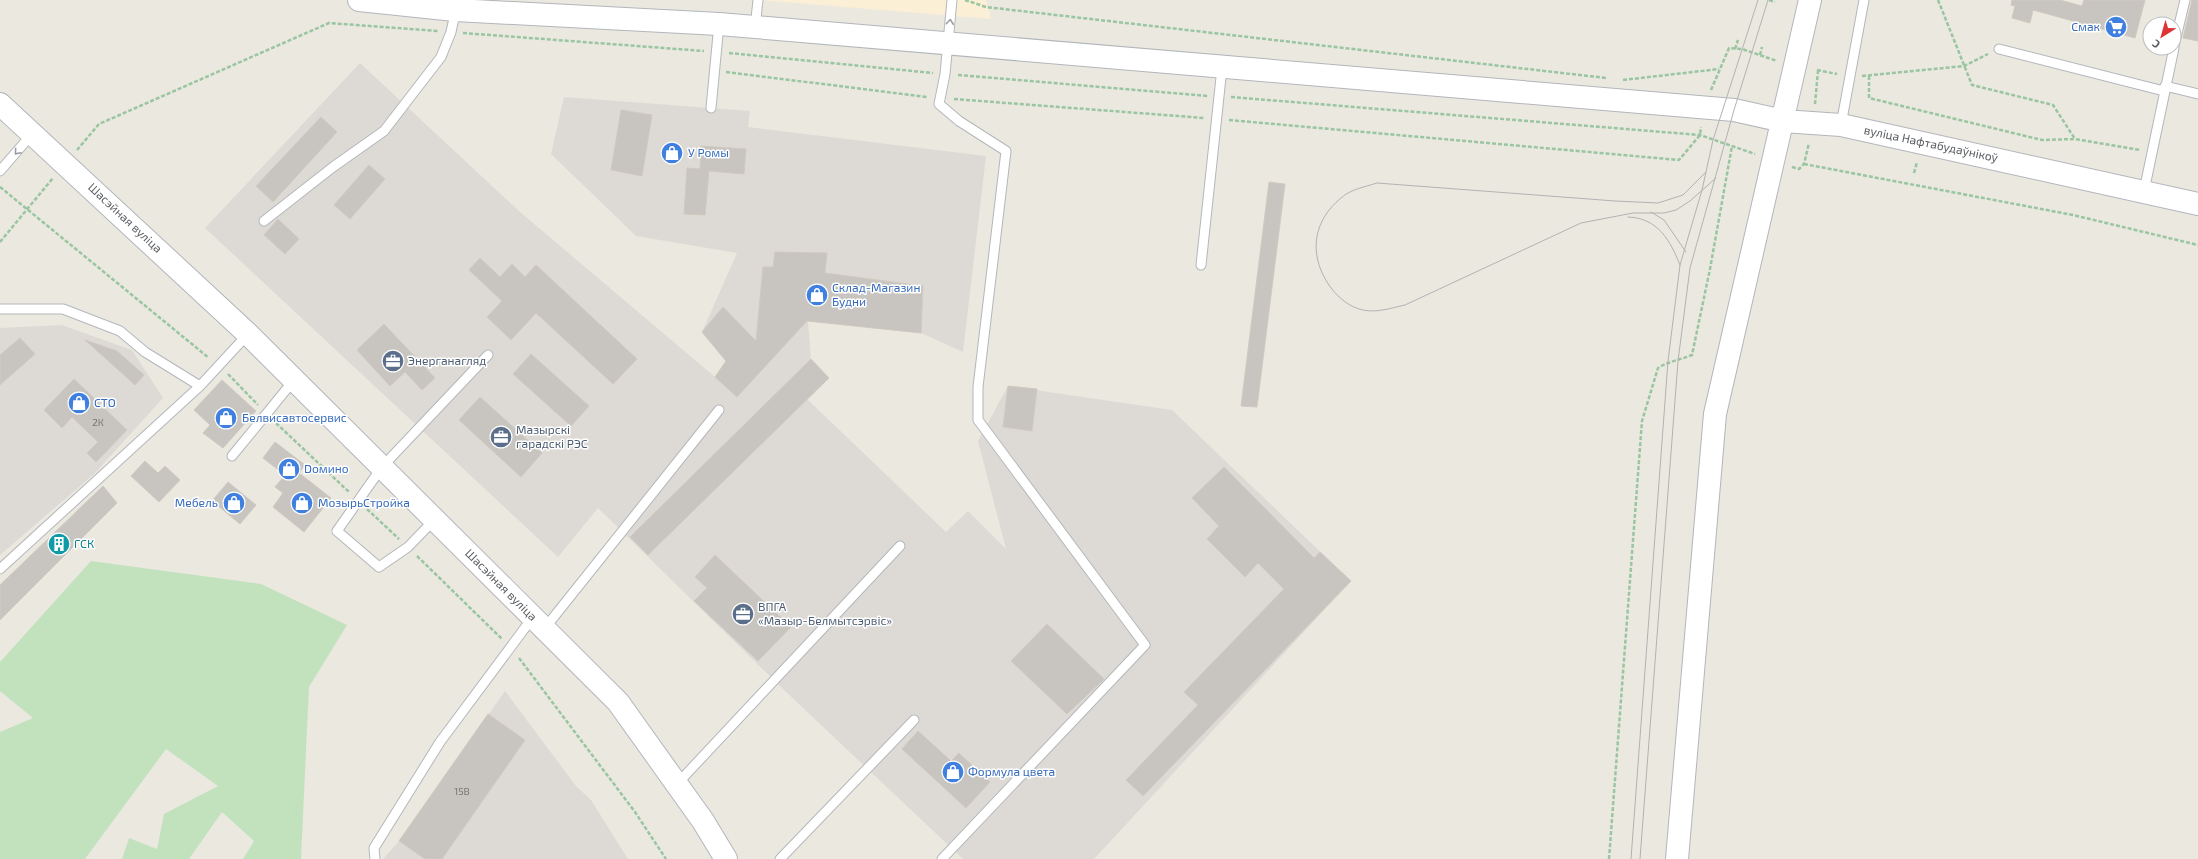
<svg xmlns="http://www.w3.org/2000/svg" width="2198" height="859" font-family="'Exo 2',sans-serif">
<rect width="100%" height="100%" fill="#ebe8e0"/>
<path fill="#fbefd5" d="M759,0h227l5,19z"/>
<path fill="#dddad5" d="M360,63l160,149 195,165 11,-16 -24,-29 35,-79 -101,-17 -85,-82 13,-57 186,14 -2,16 238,29 -23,196 -42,-19 -113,-12 3,38 -4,40 139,133 22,-21 38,38 -28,-108 30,-55 164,24 179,171 -257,278h-131l-179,-169 -186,-182 -40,49 -353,-329z
M62,325l70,25 31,48 -69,76 -94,81v-227z
M505,691l71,95 15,14 37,59h-245l16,-18z"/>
<path fill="#c2e2be" d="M91,561l170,23 86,41 -38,62 -8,172h-58l11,-18 -32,-29 -33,47h-67l7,-21 28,11 7,-35 54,-28 -52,-37 -81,110h-85v-127l33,-14 -33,-27v-29z"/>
<path fill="#c8c5c0" stroke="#d0c9bf" d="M2012,0h48l22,6 2,-6h61l-10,38 -102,-28 -3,13 -18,-5 3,-12 -4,-1z
M2192,0h6v41l-15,-3z
M621,110l31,5 -10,61 -31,-6z
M321,117l16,15 -64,70 -17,-16z
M701,146l45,3 -2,25 -35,-3 -4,44 -21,-1 3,-46 13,1z
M369,165l16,14 -35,40 -16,-14z
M1269,182l16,2 -28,223 -16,-1z
M278,219l21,20 -14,15 -21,-19z
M775,252l52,1 -2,20 98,13 -2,47 -114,-12 -70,76 -22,-20 11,-16 -24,-29 21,-25 33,34 7,-74h10z
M480,258l20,19 12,-13 13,13 11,-12 101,94 -24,25 -77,-71 -25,27 -24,-23 15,-16 -33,-31z
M384,324l51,54 -13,12 -17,-18 -15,14 -33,-36z
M20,338l15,16 -35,31v-30z
M85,340l32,11 27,24 -9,10z
M531,354l58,52 -18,20 -58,-52z
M811,359l18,19 -181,177 -18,-18z
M74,379l53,51 -31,32 -9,-9 11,-11 -26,-25 -10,11 -18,-18z
M222,380l34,31 -33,37 -20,-15 7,-8 -16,-15z
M1008,386l29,3 -5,42 -29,-4z
M480,397l62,56 -21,24 -62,-57z
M275,442l30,23 -6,8 32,25 -27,34 -31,-25 10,-14 -8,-6 10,-12 -22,-17z
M145,461l13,12 7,-7 15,14 -21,22 -28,-26z
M1224,467l90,91 6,-6 31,29 -208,215 -17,-16 72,-75 -14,-13 100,-103 -26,-26 -13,14 -38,-38 12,-13 -27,-28z
M228,482l28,23 -16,19 -28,-23z
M103,486l14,17 -117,117v-35z
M715,555l76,72 -33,34 -64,-60 13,-13 -12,-11z
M1047,624l57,55 -37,35 -56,-53z
M488,714l37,26 -83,119h-17l-26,-18z
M918,731l33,30 8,-8 31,29 -24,26 -64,-59z"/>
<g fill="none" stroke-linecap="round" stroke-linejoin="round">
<g stroke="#b3b7bb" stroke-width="11">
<path id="service" d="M755,28l3,-28
M2174,46l11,-46
M1999,49l165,42
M2165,86l33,8
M711,108l8,-84
M1841,125l23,-125
M0,171l32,-37
M2144,191l30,-143
M264,221l69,-54 51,-36 57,-74 10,-25 5,-23
M1201,265l21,-197
M0,309h63l57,22 25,21 55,34 48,-52
M232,456l62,-76
M435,519l-27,28 -29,20 -42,-36 45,-64 106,-112
M0,569l200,-183
M545,628l174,-218
M677,784l223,-238
M375,859l-1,-11 66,-106 93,-125
M780,859l134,-139
M942,859l203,-214 -167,-225v-33l28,-236 -47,-30 -20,-17 6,-30 7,-74"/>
</g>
<g stroke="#b2b6bb" stroke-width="24">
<path id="secondary" d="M359,0l96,10 264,14 1015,86 49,11 58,4 357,79
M0,104l248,230 370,368 85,119 23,38
M1677,859l38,-445 95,-414"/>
</g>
<path stroke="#99c5a0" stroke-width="2.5" stroke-dasharray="4 2" stroke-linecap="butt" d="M965,0l21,7 620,71
M1769,0l6,2
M1938,0l34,85 81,20 22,34
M463,33l241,18
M1735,49l3,-9
M729,53l204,20
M1760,55l2,-8
M1817,70l20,4
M726,72l201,25
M958,75l250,21
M1862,76l102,-10 24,-12
M1869,76v22l173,42 33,-1 65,11
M1623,80l96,-11
M1711,90l18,-42 13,1 35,12
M1231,97l469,38 55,19
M954,99l250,19
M1815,104l3,-33
M1229,120l450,40 21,-25 1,-8
M77,150l22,-26 230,-101 109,8
M1804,164l269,51 125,30
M1792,167l7,2 5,-5 5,-21
M1914,173l3,-11
M0,187l209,171
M0,242l53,-64
M228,374l30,31
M276,423l73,69
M367,509l32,30
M417,556l85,83
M519,658l116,154 31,47
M1609,859l33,-438 16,-53c11,-7 22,-8 34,-13l18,-86 22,-123"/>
<use href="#service" stroke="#fff" stroke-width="9"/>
<use href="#secondary" stroke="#fff" stroke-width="22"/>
<path stroke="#b1b2b2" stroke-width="1" d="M1706,172l-23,23 -25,8 -43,-2 -238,-18c-12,4 -26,6 -36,15 -28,23 -32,55 -14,84 8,13 21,25 36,28 14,3 28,-2 42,-5l176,-82 52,-10h31l12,-3 14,-9 26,-23
M1651,212l13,8 22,32
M1628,217c30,1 42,23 52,48
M1631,859l37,-498 12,-96 22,-75 11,-50 45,-140
M1640,859l38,-498 12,-93 44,-158 34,-110"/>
</g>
<defs><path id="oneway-chevron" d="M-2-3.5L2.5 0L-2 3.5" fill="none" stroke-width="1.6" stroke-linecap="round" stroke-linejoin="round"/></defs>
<g stroke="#9b9ea0">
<use href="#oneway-chevron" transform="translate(950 22) rotate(-85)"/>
<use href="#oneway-chevron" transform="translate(17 152) rotate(131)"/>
</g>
<defs>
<g id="supermarket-disc" transform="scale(1.15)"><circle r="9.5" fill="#3f7fe0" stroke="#fff"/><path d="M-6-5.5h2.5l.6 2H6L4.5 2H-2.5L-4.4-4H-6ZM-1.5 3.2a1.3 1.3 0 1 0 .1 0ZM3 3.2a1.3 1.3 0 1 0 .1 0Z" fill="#fff"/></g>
<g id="shop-disc" transform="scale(1.15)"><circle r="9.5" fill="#3f7fe0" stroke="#fff"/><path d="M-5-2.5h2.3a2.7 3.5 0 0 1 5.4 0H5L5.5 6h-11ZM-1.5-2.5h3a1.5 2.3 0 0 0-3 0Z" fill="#fff"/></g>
<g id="office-disc" transform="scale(1.15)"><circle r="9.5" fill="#5c6f8a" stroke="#fff"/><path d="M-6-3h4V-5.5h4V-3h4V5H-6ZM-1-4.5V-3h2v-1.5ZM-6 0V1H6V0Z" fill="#fff"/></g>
<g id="building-disc" transform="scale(1.15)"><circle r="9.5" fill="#0f9aa8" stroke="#fff"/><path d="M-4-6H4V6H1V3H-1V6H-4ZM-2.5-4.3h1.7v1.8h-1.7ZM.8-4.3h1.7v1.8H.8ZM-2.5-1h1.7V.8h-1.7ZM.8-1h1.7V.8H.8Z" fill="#fff"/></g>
</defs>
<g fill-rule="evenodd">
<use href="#supermarket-disc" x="2116" y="27"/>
<use href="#shop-disc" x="672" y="153"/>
<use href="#shop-disc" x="817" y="295"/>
<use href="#office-disc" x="393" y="361"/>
<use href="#shop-disc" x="79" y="403"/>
<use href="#shop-disc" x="226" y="418"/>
<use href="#office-disc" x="501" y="437"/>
<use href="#shop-disc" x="289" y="469"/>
<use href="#shop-disc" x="234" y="503"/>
<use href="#shop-disc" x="302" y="503"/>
<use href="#building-disc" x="59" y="544"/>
<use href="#office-disc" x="743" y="614"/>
<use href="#shop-disc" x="953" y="772"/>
</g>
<g text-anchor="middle" stroke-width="3" stroke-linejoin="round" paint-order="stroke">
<g font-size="10" fill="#757779">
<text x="98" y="426">2К</text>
<text x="462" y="795">15В</text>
</g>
<g font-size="12" fill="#366cbe" stroke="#fff" text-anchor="start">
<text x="2100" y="31" text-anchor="end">Смак</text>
<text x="688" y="157">У Ромы</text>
<text x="832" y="292">Склад-Магазин<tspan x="832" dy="14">Будни</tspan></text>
<text x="94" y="407">СТО</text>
<text x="242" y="422">Белвисавтосервис</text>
<text x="304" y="473">Dомино</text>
<text x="218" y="507" text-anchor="end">Мебель</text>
<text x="318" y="507">МозырьСтройка</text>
<text x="968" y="776">Формула цвета</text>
</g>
<g font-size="12" fill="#595d61" stroke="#fff">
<text transform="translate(1931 144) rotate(12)" y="4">вуліца Нафтабудаўнікоў</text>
<text transform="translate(125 218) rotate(43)" y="4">Шасэйная вуліца</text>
<text transform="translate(501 585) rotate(45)" y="4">Шасэйная вуліца</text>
</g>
<g font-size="12" fill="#4e5e75" stroke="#fff" text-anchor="start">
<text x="408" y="365">Энерганагляд</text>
<text x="516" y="434">Мазырскі<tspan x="516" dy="14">гарадскі РЭС</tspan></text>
<text x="758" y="611">ВПГА<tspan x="758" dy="14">«Мазыр-Белмытсэрвіс»</tspan></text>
</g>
<g font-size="12" fill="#0d838f" stroke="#fff" text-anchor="start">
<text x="74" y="548">ГСК</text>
</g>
</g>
<g transform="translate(2162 36) rotate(217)"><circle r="19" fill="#ffffff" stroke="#bdbec0"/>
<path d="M0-3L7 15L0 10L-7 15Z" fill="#df3338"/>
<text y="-6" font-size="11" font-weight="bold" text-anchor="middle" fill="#595d61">С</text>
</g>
</svg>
